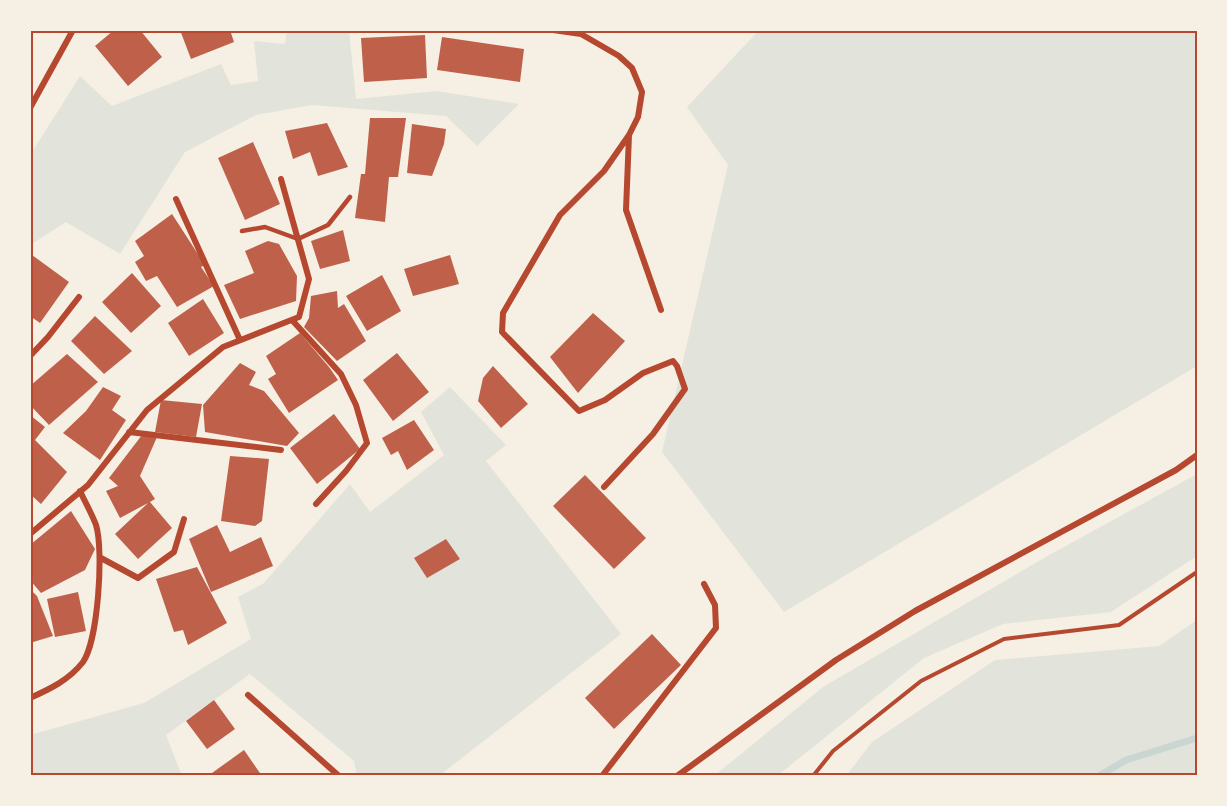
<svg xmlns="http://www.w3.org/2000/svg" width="1227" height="806" font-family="Manrope,sans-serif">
<rect width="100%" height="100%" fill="#f6efe4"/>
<path fill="#e2e4dc" d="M287,30h62l7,69 80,-8 83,13 -42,42 -31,-30 -134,-11 -56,10 -71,37 -65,102 -54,-32 -36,23v-90l50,-79 32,30 109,-42 10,21 27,-4 -4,-40 31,3z
M759,30h438v336l-413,246 -122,-160 66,-287 -41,-58z
M450,387l56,58 -20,16 135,173 -177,138 2,4h-89l-3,-15 -104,-87 -84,61 16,41h-152v-41l114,-32 107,-64 -13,-42 26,-14 86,-99 20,28 74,-57 -23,-43z
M1197,474v82l-86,56 -108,12 -79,34 -147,118h-63l109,-89 228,-133z
M1197,620v156h-351l26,-34 123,-82 164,-14z"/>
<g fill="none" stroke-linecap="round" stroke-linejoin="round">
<path stroke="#c9d6d2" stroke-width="7" d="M1099,776l27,-16 71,-22"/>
</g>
<path fill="#bf614a" d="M114,30h26l22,27 -34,29 -33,-40z
M180,30h50l4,12 -43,17z
M425,35l2,43 -63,4 -3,-44z
M442,37l82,12 -4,33 -83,-12z
M370,118h36l-8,59h-9l-4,45 -30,-4 6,-44h4z
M327,123l21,44 -30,9 -8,-24 -17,7 -8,-28z
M412,124l34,5 -2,15 -12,32 -25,-3z
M253,142l27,62 -35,16 -27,-62z
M172,214l33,51 -4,2 13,19 -37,21 -20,-31 -11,5 -11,-19 9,-6 -9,-15z
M343,230l7,31 -30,8 -9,-28z
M268,241l11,3 18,32 -1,25 -56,18 -16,-34 30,-12 -9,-22z
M32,255l37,27 -29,41 -10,-7v-59z
M450,255l9,29 -46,12 -9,-27z
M132,273l29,33 -30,27 -29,-31z
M382,275l19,36 -34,20 -21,-35z
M337,291l1,17 6,-4 22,37 -29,20 -33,-34 5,-9 2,-22z
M203,299l21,34 -35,23 -21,-33z
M593,313l32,28 -47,52 -28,-36z
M95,316l37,35 -28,23 -33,-33z
M300,333l29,34 9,13 -49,33 -21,-34 8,-5 -10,-18z
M397,353l32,39 -36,29 -30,-41z
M67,354l31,28 -49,43 -19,-20v-19z
M240,363l16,9 -7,13 15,6 35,42 -12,13 -82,-14 -2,-27z
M493,366l35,38 -27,24 -23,-27 5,-23z
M103,387l18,9 -9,14 14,10 -26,40 -37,-27 23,-22z
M161,400l41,4 -6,33 -41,-5z
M334,414l26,35 -43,35 -27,-36z
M30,415l15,12 -10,13 32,32 -26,32 -11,-10z
M414,420l20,30 -27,20 -9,-19 -7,4 -9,-17z
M142,435l15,2 -17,39 15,23 -5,3 22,26 -34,31 -23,-25 33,-31 -28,15 -14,-27 12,-5 -9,-8z
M230,456l39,3 -7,62 -7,5 -34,-5z
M585,475l61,63 -32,31 -61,-63z
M71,511l24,38 -10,21 -44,23 -11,-13v-35z
M217,525l13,27 31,-15 12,29 -62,26 -22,-53z
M446,539l14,20 -33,19 -13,-20z
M197,567l30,56 -39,22 -5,-15 -9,2 -18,-53z
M30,589l7,7 16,40 -23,7z
M78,592l8,39 -31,6 -8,-38z
M652,634l29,31 -67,64 -29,-31z
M214,700l21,29 -28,20 -21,-28z
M244,750l18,26h-48l-2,-3z"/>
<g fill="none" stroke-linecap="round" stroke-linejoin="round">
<path stroke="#b5482f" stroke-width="4" d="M813,776l20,-25 88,-70 83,-42 115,-14 78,-53"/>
<path stroke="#b5482f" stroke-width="4.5" d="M242,231l23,-4 33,12 30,-14 22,-28"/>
<path stroke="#b5482f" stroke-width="6" d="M553,30l28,4 38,22 13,12 10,24 -4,25 -9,18 -25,36 -44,44 -57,98 -1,19 77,79 26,-11 38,-27 30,-12 4,5 8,23 -32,45 -49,53
M30,108l43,-78
M629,135l-3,75 35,100
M176,199l64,141
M292,320l49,54 15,31 11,38 -21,28 -30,33
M30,356l18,-19 31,-40
M129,432l152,18
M30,534l58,-49 59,-75 76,-63 76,-30 10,-38 -28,-100
M101,558l37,20 36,-26 10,-33
M248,695l91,81
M30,698c20,-9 39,-18 53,-36 15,-21 21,-112 13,-137 -4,-11 -11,-23 -16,-34
M602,776l114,-148 -1,-23 -11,-21
M677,776l159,-116 79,-49 261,-141 21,-15"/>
</g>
<rect width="1227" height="806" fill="none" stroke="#f6efe4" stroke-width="63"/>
<rect x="32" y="32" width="1164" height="742" fill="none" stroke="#b5482f" stroke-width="2"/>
</svg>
